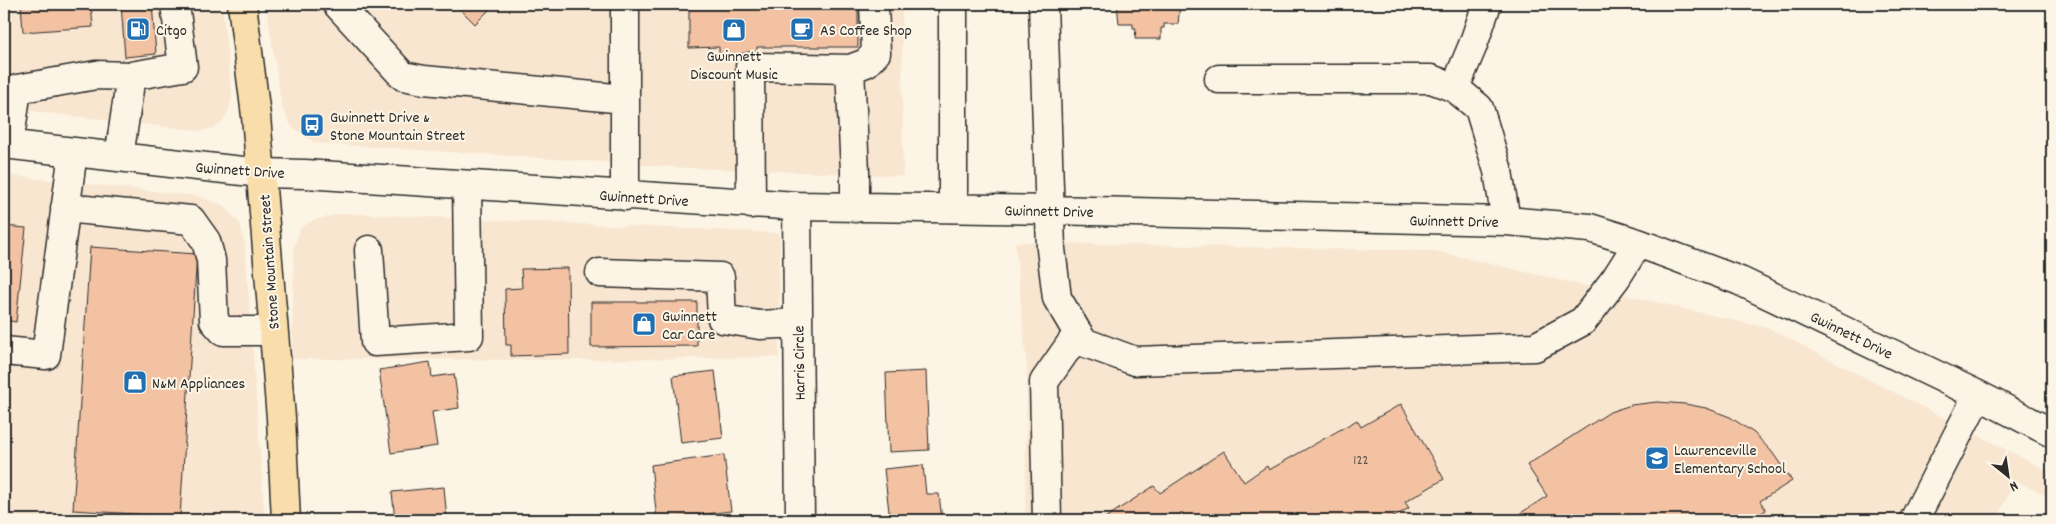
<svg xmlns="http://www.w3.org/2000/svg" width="2056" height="524" font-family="Dekko,sans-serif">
<rect width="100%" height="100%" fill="#fcf5e5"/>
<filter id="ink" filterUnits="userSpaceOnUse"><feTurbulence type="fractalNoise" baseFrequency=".02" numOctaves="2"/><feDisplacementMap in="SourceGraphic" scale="10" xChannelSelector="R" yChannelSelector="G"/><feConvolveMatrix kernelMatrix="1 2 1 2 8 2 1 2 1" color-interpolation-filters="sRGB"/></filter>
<g filter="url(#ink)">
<path fill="#f9e6d1" d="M4,4h218l10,92 -3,15 -7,11 -9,6 -11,3 -198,-23z
M266,4h636l1,172 -215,-8 -373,-25 -23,-16 -10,-18z
M4,175l194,21 25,9 17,18 5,22 20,275h-261z
M344,213l436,20 -1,124 -201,3 -286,-1 2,-112 6,-19 13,-8z
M1015,242l420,9 333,77 284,145v25l-37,-17 -19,39h-971l2,-150z"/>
<path fill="#f3c2a3" stroke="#2b2b2b" d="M21,4h70l2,23 -70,5z
M121,4h31l4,50 -31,3z
M414,4h25v3l-25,2z
M455,4h40l-20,20z
M689,4h169v43h-101v6l-38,1v-7l-30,1z
M1117,4h63l-2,20h-14v4h-3v11h-26l1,-11h-3v-4h-14z
M4,226l22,2 -10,94 -12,-2z
M90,247l107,7 -17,263 -107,-7z
M568,268l1,86 -58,2v-11h-5l-1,-56 17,-1 -1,-19z
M591,302h106v44l-106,1z
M430,362l2,15 22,-3 5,34 -27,4 5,34 -46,7 -12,-83z
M715,371l8,67 -42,5 -8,-67z
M926,371l3,79 -40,2 -3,-79z
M1657,402l28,2 21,4 24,9 24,16 18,19 20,29 -32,20 6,9 -15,10h-241l37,-24 -20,-31 83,-53 21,-7z
M1401,404l43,75 -39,23 4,6 -20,12h-287l52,-34 6,7 64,-42 20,31 23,-16 2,4 88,-50 4,7z
M724,455l7,56 -74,9 -6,-55z
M923,465l3,29h13l3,26h-52l-6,-51z
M444,487l3,33h-52l-3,-28z"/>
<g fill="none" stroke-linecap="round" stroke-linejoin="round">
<g stroke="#2b2b2b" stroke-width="31">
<path id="minor" d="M337,4l66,72 21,4 201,19
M625,4v192
M1043,4l8,245 6,49 26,44 52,19 400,-14 48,-26 33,-43 22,-35
M850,69l16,-6 10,-10 -2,-49
M1219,79h212l24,9 24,20 19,63 8,50
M1455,88l18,-43 14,-41
M4,144l211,24 46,5 44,1 492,32 253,4 456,11 84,7 48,15 102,38 238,114 74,38
M9,145l8,-56 79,-14 35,1
M119,157l12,-81 52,-9 -8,-63
M751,204l-1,-137 100,2 5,103v36
M797,206l3,314
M65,208l126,12 15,21 5,19 3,61 9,10h50
M953,208v-204
M369,250l6,92 94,-6 -2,-151
M600,273l120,4 2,42 38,6 38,-2
M4,351l42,4 27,-203
M1047,520l-3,-138 34,-49
M1914,520l64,-125"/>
</g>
<g stroke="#2b2b2b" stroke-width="31">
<path id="major" d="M242,4l14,112 25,302 5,102"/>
</g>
<use href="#minor" stroke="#fcf5e5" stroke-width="28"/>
<use href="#major" stroke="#f9deab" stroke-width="28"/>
</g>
</g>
<defs>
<g id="fuel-square" transform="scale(1.25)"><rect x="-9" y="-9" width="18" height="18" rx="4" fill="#1f6fb2" stroke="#fcf5e5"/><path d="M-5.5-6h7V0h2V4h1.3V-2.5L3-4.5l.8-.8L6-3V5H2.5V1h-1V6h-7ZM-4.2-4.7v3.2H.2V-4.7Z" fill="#fff"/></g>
<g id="cafe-square" transform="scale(1.25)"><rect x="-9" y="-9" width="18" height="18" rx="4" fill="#1f6fb2" stroke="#fcf5e5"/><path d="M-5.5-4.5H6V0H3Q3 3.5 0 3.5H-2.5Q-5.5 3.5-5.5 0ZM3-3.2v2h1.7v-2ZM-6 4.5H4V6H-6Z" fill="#fff"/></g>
<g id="shop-square" transform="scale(1.25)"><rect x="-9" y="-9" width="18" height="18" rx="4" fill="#1f6fb2" stroke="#fcf5e5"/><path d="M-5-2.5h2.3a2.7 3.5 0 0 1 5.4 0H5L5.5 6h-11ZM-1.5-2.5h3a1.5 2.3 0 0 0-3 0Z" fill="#fff"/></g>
<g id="bus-square" transform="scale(1.25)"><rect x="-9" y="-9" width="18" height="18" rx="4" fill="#1f6fb2" stroke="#fcf5e5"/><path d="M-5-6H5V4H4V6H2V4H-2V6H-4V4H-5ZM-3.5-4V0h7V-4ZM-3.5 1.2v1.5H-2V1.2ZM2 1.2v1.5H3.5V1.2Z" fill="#fff"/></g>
<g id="school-square" transform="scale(1.25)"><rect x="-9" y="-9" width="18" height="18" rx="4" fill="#1f6fb2" stroke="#fcf5e5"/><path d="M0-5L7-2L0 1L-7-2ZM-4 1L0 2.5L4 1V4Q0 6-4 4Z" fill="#fff"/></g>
</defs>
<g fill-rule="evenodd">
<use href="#fuel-square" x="138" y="29"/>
<use href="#cafe-square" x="802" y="29"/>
<use href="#shop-square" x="734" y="30"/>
<use href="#bus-square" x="312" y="125"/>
<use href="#shop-square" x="644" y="324"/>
<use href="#shop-square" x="135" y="382"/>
<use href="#school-square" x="1657" y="458"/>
</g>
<g text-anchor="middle" stroke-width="4" stroke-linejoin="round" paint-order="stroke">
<g font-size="14" fill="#5d5149">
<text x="1361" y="464">122</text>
</g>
<g font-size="16" fill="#2b2b2b" stroke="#fcf5e5" text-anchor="start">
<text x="156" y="35">Citgo</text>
<text x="820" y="35">AS Coffee Shop</text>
<text x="734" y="61" text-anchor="middle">Gwinnett<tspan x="734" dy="18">Discount Music</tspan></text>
<text x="330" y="122">Gwinnett Drive &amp;<tspan x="330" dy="18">Stone Mountain Street</tspan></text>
<text x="662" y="321">Gwinnett<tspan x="662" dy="18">Car Care</tspan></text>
<text x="152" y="388">N&amp;M Appliances</text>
<text x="1674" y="455">Lawrenceville<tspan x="1674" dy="18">Elementary School</tspan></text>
</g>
<g font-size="16" fill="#2b2b2b" stroke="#fcf5e5">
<text transform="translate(240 169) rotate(4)" y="6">Gwinnett Drive</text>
<text transform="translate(644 197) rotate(4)" y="6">Gwinnett Drive</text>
<text transform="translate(1049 210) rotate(1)" y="6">Gwinnett Drive</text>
<text transform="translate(1454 220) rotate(1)" y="6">Gwinnett Drive</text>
<text transform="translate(268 262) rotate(-94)" y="6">Stone Mountain Street</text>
<text transform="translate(1852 334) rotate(26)" y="6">Gwinnett Drive</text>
<text transform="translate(798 363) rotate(-91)" y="6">Harris Circle</text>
</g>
</g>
<rect width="2056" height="524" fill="none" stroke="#fcf5e5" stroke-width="20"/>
<rect x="10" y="10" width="2036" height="504" fill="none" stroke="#2b2b2b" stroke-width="2" filter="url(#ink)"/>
<g transform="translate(2008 476) rotate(150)" stroke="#fcf5e5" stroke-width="4" paint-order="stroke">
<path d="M0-4L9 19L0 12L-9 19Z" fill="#2b2b2b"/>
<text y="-8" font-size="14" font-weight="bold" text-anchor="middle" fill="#2b2b2b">N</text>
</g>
</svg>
